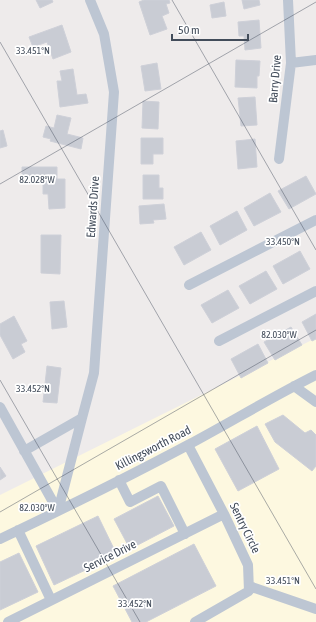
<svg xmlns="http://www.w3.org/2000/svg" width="316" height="622" font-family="'Asap Condensed',sans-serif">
<rect width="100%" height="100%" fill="#eeebeb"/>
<path fill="#fdf8e0" d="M316,338v284h-316v-127z"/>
<path fill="#c9ccd4" stroke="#ced0d8" d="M36,0h16l1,2 -13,6z
M144,0h25l1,3 -4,1 3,9 -7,3 5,13 -17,6 -11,-33z
M242,0h17l1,5 -16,4z
M224,2l2,14 -14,2 -2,-13z
M259,20l2,28 -16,2 -1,-14h-5l-1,-14z
M62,25l9,27 -18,7 -6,-17 -14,5 -4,-10z
M236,60l24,1 -1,15h-2v12l-22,-1z
M157,63l4,26 -16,2 -4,-25z
M73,69l4,26 9,-1 2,9 -28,4 -3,-26h5l-2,-10z
M255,97l2,28 -16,1 -3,-28z
M143,101l16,1 -1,27 -16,-1z
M57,115l14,3 -4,16 16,4 -2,11 -31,-8 1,-2 -8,-2 3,-11 8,2z
M3,130l4,16 -7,2v-17z
M141,138h22v16h-10v10h-12z
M255,139l2,28 -19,2 -2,-28z
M22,167h35v12h8v29l-16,1 -1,-15h-5v-13h-21z
M143,175h16v13h4v11h-20z
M306,176l10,18 -27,15 -11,-18z
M270,193l11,19 -27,14 -10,-18z
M164,204l2,15 -13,1 1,3 -14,1 -1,-18z
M237,211l10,19 -27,15 -10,-19z
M201,232l10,18 -27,15 -10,-18z
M41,235h20l-1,39 -19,-1z
M300,251l10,18 -27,15 -10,-18z
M266,271l11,18 -27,15 -11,-18z
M228,290l11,18 -27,15 -11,-18z
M64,301l3,26 -15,2 -2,-27z
M316,314v25l-4,2 -10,-19z
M14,316l13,25 -6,3 4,8 -12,7 -13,-24v-11z
M291,327l11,18 -27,15 -11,-18z
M258,344l10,19 -27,15 -10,-19z
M47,366l14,2 -4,35 -14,-1z
M283,415l22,18 6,-3 5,5v31l-4,5 -37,-29 -10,-18z
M257,426l22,43 -41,22 -23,-42z
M0,467l6,9 -6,4z
M158,496l16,30 -44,23 -16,-30z
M98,516l19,39 -63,30 -18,-39z
M194,544l22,42 -70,36h-14l-19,-36z
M19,553l19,39 -38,18v-48z"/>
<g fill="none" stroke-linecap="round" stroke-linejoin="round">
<path stroke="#bdc6d3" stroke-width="10" d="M291,63l25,-3
M279,159l12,-96 -3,-63
M189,285l127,-65
M219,341l97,-50
M294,386l22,16
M0,407l58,104
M188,445l36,69 24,51 1,26 -54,31
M24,451l58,-33 12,-45 20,-281 -10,-58 -14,-34
M119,480l11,22 31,-16 24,48
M58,511l24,-93
M18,530l33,70
M0,539c63,-30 126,-61 188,-94 43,-23 84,-48 128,-70
M249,586l67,23
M8,622l216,-108"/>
</g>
<path fill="none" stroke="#424c5a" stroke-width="1" stroke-opacity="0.45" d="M172,0l144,250M0,42l316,547M0,184l316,-182M0,380l140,242M0,512l316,-182"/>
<g text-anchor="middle" stroke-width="3.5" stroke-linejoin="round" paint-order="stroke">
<g font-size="12" fill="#424c5a" stroke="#fff">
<text transform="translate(275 79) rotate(-85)" y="4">Barry Drive</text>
<text transform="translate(93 207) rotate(-86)" y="4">Edwards Drive</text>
<text transform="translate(153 448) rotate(-27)" y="4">Killingsworth Road</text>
<text transform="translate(245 528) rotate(64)" y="4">Sentry Circle</text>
<text transform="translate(110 556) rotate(-27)" y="4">Service Drive</text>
</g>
</g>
<g font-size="10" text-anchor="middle" fill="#424c5a" stroke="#fff" stroke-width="3.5" stroke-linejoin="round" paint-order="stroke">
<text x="33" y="54">33.451°N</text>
<text x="37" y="183">82.028°W</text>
<text x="283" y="245">33.450°N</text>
<text x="279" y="338">82.030°W</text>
<text x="33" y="392">33.452°N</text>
<text x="37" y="511">82.030°W</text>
<text x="283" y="584">33.451°N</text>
<text x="135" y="607">33.452°N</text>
</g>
<path d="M172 34v6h76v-6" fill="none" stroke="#424c5a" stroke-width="2"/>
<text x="178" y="34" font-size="12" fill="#424c5a" stroke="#ffffff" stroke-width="3" paint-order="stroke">50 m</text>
</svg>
